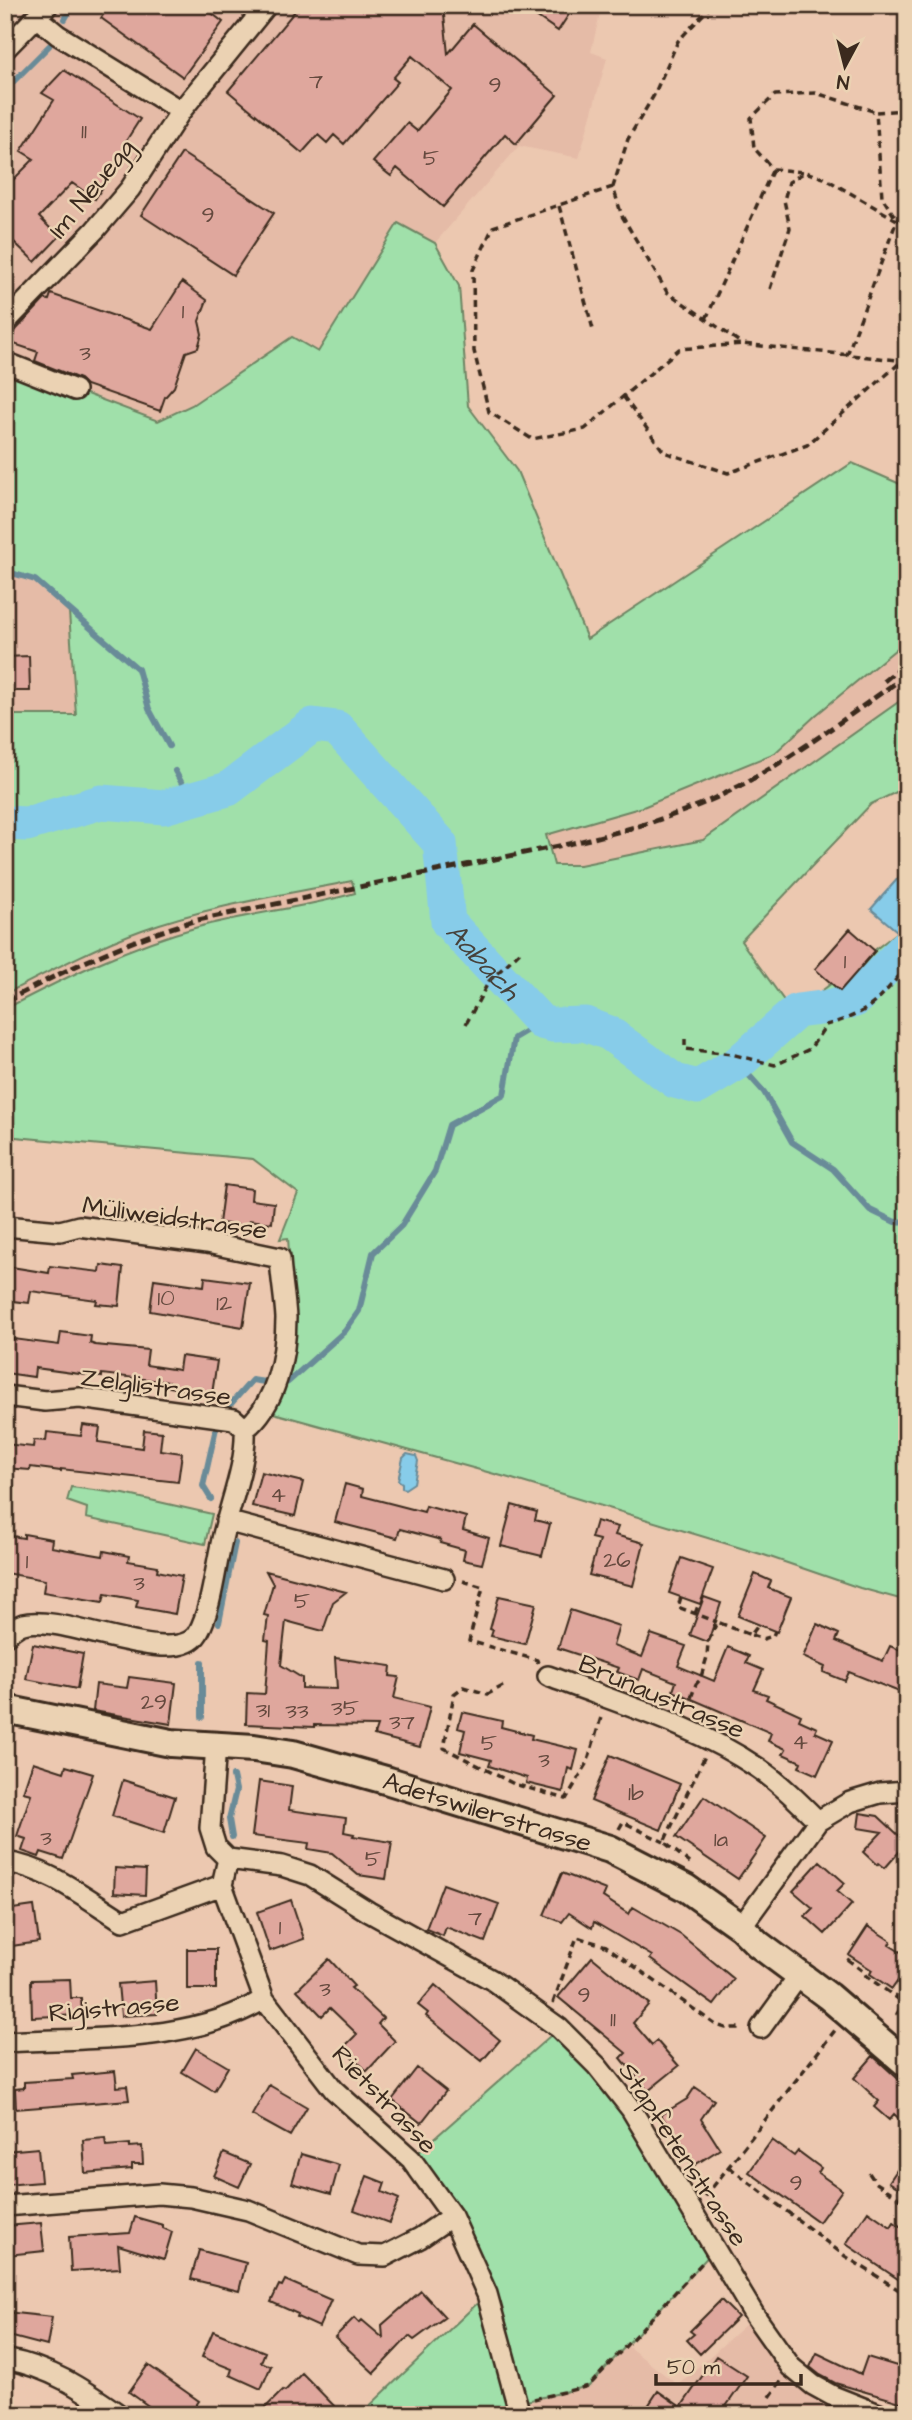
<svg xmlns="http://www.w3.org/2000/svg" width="912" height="2420" font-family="'Architects Daughter',sans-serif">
<rect width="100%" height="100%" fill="#ecc8b0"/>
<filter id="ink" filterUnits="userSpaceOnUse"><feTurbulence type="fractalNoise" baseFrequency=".0143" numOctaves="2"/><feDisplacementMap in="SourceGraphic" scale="14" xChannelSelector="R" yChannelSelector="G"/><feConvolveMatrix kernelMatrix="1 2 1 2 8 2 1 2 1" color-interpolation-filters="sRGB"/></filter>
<g filter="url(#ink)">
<path fill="#e5bba7" d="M48,5h554l-11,47 16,6 -28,100 -60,-12 -84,97 -37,-20 -80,130 -160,68 -150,-56 -3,18v-334z
M5,571l30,9 34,32 7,103h-71z
M907,640v56l-204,144 -123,25h-26l-8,-30 97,-28 132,-54 41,-38z
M353,881l2,12 -133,28 -96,29 -62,28 -59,31v-15l89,-45 48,-19 88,-24z
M755,2316l36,51 90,48h-361l-3,-12 72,-17 37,-41 52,40z"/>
<path fill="#a0e0aa" stroke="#6e8564" stroke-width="2" d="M398,223l37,20 24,43 9,120 49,65 70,168 265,-176 55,24v153l-91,75 -41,38 -132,54 -97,28 8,30h26l123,-25 204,-144v91l-36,17 -130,137 52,72 114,-88v676l-47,-13 -96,-33 -255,-77 -239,-66 12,-27 13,-46 -7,-101 -8,1 18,-46 -45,-34 -248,-23v-127c63,-33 124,-63 193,-82 51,-14 106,-19 157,-34l-3,-12c-70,14 -142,25 -210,49 -47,17 -92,41 -137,64v-279h71l-7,-103 -34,-32 -30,-9v-188l2,-19 151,57 34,-16 100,-68 26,15z
M71,1487l53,7 88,20 -7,30 -119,-26 1,-10 -20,-7z
M559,2028l38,38 118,183 -126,137 -71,17 2,12h-160l127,-121 -76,-135z"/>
<path fill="#87cce9" stroke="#698b98" stroke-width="2" d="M907,868v52l-10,11 -26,-22z
M407,1454l9,2 2,5 -4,22 -9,6 -3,-1v-5l-4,-3 5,-22z"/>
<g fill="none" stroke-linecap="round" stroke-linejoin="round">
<path stroke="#698b98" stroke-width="6" d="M65,19l8,-14
M5,90l44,-44
M5,571l30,9 103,89 11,40 20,37
M175,771l16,29
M738,1063l26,29 28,50 41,27 37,41 25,12 12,-1
M288,1382l57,-51 14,-20 14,-58 29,-28 33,-54 14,-46 55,-30 10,-57 27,-16
M229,1406l23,-26 13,2
M211,1499l-8,-13 13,-58
M219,1623l16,-80
M202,1717v-55
M232,1837l-3,-18 7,-29 -3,-14"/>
<path stroke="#87cce9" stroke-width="35" id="s1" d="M5,823l22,1 74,-22 63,5 64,-18 85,-64 24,3 103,115 8,79 93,100 12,3 32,-1 24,9 66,48 23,6 40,-24 59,-52 32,-4 26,-7 52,-54"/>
</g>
<path fill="#dfa79d" stroke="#3b2a1e" stroke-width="2" d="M110,5h91l22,17 -40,55 -82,-59z
M300,5h143l5,49 25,-30 84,71 -41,49 -11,-10 -62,73 -46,-39 -6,8 -18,-14 34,-39 10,8 35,-41 -40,-34 -19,22 5,4 -54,62 -10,-9 -7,8 -9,-8 -16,18 -74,-62z
M520,5h55l-17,26z
M64,70l76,49 -14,22 4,3 -35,55 -23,-16 -33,34 20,20 -24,25 -21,-20 -9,9v-63l29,-29 -13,-8 33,-51 -12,-7z
M182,153l92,60 -41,62 -92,-60z
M182,282l25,18 -8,21 3,13 -4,14 -12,4 -12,35 -9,10 -5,14 -74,-26 -6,-6 -45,-18 3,-9 -27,-9 5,-13 29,-31 4,1 2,-6 101,35z
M29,656l1,35h-25v-34z
M850,929l25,22 -35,40 -25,-22z
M224,1185l28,4 -1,11 23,3 -2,20 -23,-3 -1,6 -29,-3z
M101,1265l22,3 -4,38 -23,-2 1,-4 -66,-9 -2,12 -24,-3v-34l44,7 1,-7 50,6z
M205,1277l45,6 -7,44 -93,-16 4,-32 50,7z
M61,1332l30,4 -1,7 5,2 53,5 -2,15 33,5 2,-14 36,5 -5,33 -43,-7 1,-5 -68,-8v3l-67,-9 -1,9 -29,-4v-35l54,7z
M83,1425l17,2 -2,15 44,6 2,-18 18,2 -2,18 22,3 -4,29 -117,-13v2l-30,-4 -1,3 -25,-2v-24l28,3 1,-7 12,1 1,-9 34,4z
M261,1472l42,10 -8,34 -43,-10z
M345,1484l18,5 -1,7 62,16 2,-6 40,11 -3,13 26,8 -7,26 -19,-4 2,-10 -25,-7 1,-3 -41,-11 -3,9 -62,-16z
M512,1505l25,7 -2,8 15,4 -8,32 -41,-10z
M596,1521l22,6 -3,8 29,8 -11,43 -44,-11 10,-35 -8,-2z
M24,1534l28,5 -1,8 52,9 1,-5 25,5 -1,5 30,5 -1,5 25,5 -7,38 -39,-7 2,-7 -33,-6 -2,8 -60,-10 2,-12 -40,-7v-38l19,3z
M681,1558l32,11 -13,35 -31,-11z
M266,1571l80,21 -13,10 -10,29 -37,-10 -5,44 21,13v10l35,1 -2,-31 56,8 -1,10 9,1 -5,21 36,9 -10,40 -46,-12 3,-9 -63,-1v2l-68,-3 1,-31 18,1 4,-53 -4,-1 3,-24 -4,-1 9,-31z
M755,1574l16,7 -3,7 23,9 -14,35 -39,-16z
M499,1596l37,8 -11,40 -34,-8 2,-6 -3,-1z
M704,1597l17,6 -13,39 -18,-7z
M570,1610l49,16 -6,20 29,11 9,-23 35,12 -8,20 36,15 14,-34 21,9 -3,7 17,7 -9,20 14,5 -2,4 35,16 -2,5 18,8 -2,4 18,8 -16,35 -18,-8 2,-5 -18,-8 3,-5 -18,-8 3,-8 -98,-42 3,-9 -33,-13 -4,11 -22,-8 2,-4 -61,-20z
M817,1624l22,10 -3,7 47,20 7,-15 17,7v42l-58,-23 -4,9 -22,-9 2,-5 -22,-10z
M33,1644l50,10 -6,35 -51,-10z
M129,1677l47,6 -5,41 -78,-13 3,-27 31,4z
M462,1712l40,9 -1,6 31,8 -1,4 47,11 -5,20 -5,-2 -5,24 -37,-9 1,-5 -38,-12 2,-6 -31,-8 5,-22 -7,-2z
M610,1755l70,29 -19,46 -70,-29z
M33,1762l31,10 2,-6 27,8 -30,85 -22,-7 -2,5 -17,-6 4,-12 -9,-3 14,-42 -8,-2z
M123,1780l52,17 -11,36 -52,-17z
M259,1781l33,5 -3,24 57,8 -2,14 10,2 -1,2 39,6 -6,37 -28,-4 -26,-22 -24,-4 1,-6 -57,-7z
M704,1796l62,42 -28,41 -62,-42z
M860,1813l18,3 29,27 -22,25 -6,-5 -2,2 -14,-13 19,-20 -24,-4z
M820,1861l25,22 -8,8 15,13 -27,30 -20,-18 8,-8 -20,-17z
M115,1868l31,2 -1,25 -31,-2z
M562,1873l44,17 -3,7 26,17 4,-7 48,28 53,44 -20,26 -64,-46 2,-3 -58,-34 -2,6 -23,-15 -7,9 -18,-7z
M443,1884l56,20 -14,38 -39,-15 -3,9 -17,-7z
M291,1900l13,39 -34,12 -13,-39z
M34,1906l5,36 -34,5v-37z
M868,1926l23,15 -2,4 18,11v12l-15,21 -22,-15 2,-4 -23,-15z
M187,1949h29v40h-29z
M592,1957l57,47 -16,19 19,22 5,-4 22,25 -31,25 -27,-33 5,-5 -68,-56z
M329,1959l25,27 -3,2 32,30 -5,6 17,17 -28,30 -24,-23 14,-14 -27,-26 -8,8 -25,-26z
M70,1979l1,19h10l1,17 -50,2 -1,-37z
M155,1981l2,33 -36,2 -3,-32z
M435,1985l65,55 -18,21 -56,-45 2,-3 -10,-8z
M196,2048l32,19 -14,24 -32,-19z
M873,2056l34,31v39l-13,-12 -5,6 -15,-13 5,-6 -25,-23z
M417,2068l29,23 -25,32 -29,-23z
M115,2071l2,16 10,-1 2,14 -113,9 -1,-20 9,-1v-6l49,-3 -1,-4z
M269,2085l38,22 -17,29 -38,-21z
M695,2087l19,13 -13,19 19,30 -27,17 -32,-51 26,-16z
M105,2138l1,8 24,-2v3l12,-1 1,18h-11v5l-47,4 -2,-33z
M772,2140l22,16 4,-5 23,17 -3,5 24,17 -23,32 -70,-50z
M38,2148l3,34 -36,3v-34z
M224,2153l26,11 -11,23 -25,-11z
M301,2154l38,11 -8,29 -39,-11z
M907,2155v38l-18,-11z
M367,2176l18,7 -3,9 17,7 -10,24 -35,-13z
M868,2211l23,16 3,-5 13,9v54l-61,-41z
M135,2217l28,8v3l9,4 -8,27 -46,-14 2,23 -49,3 -2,-34 61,-4z
M41,2223l3,28 -36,4 -2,-29z
M199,2250l47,13 -7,28 -48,-12z
M285,2280l46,20 -12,27 -22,-10 1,-3 -27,-12 8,-17 3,1z
M421,2291l24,26 -31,23 -5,-4 -35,37 -39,-36 19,-19 5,5 3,-3 21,18 -1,-13z
M721,2300l17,17 -38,37 -13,-14 7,-6 -4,-3z
M5,2312l47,5 -5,29 -42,-11z
M213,2331l52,21 -4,10 10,4 -10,23 -31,-14 2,-6 -30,-12z
M817,2353l44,21 6,-17 40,12v35l-72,-21 -15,-8 -10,-8z
M716,2356l31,20 -27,39h-78l16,-24 23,16z
M148,2365l51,36 -10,14h-28l-32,-23z
M302,2373l41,42h-85l25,-25 2,1z"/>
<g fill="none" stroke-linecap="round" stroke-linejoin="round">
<g stroke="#3b2a1e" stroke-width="24">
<path id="street" d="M36,17l22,18 123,76 86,-106
M5,49l43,-44
M5,323l90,-93 35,-41 51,-78
M5,362l70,28
M5,1226l55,5 19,-5 128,17 73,15c1,20 5,40 6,60 0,38 -10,87 -41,111
M5,1396l40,5 35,-3 154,21 11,10c2,36 -17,79 -24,115 -6,27 -10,66 -23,89 -23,38 -135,-20 -175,-9 -7,2 -13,8 -18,12
M226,1521l218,58
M548,1676c70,27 147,49 210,92 22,15 41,34 60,53
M216,1745l-6,83 6,19 12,12
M228,1859l54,7 28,9 59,37 123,68 67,48 38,38 34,43 124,207 36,51 22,18 20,11 48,19
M228,1859l-6,26 42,114 70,91 77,69 41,57 35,78 33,121
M5,1862c44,6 81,36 118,59l99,-36
M741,1927l77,-106 32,-19 30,-9 27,-2
M761,2028l39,-54
M5,2042c82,-5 187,2 259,-43
M5,2206l154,-12 32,3 57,13 110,45 27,1 35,-18 32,-22
M5,2359c47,9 76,29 115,56"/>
</g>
<g stroke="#3b2a1e" stroke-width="32">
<g id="secondary">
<path id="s2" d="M5,1709l166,34 83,5 39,6 96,27 221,68 76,39 55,39 17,17 70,52 79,68"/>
</g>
</g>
<path stroke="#3b2a1e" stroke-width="3.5" stroke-dasharray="7 5" stroke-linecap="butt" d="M712,5l-34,36 -24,54 -26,44 -15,48 9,29 45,76 74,51
M907,110l-31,2 6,85 15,23h10
M803,172l-30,-3 -19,-21 -3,-30 24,-23 41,-2 60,19
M613,187l-120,40 -20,43 1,81 15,61 43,27 53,-10 94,-80 64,-5 164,17
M559,206l34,123
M770,289l20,-61 -6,-28 5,-18 16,-10 19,6 73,42 -50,135
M706,319l67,-150
M623,396l41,56 64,21 79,-28 95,-84
M466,1024l23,-43 33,-31
M685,1039v10l46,5 44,11 35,-16 16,-24c45,-12 51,-24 81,-58
M463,1581l20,6 -14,54 68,19 1,3
M681,1597l-3,10 39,15
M695,1614l4,-11
M751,1635l12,4 10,-3 2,-5
M503,1686l-15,8 -25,-7 -9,7 -10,54 70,36 52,15 21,-35 15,-50
M687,1709l9,-25 4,-4 7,-23 1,-15 9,-20 34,13 8,-11
M619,1829l4,-7 41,20
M690,1863l-26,-21 41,-86
M847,1959l17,13 2,4 38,27
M907,1998l-10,16 10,7
M553,2003l24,-66 29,9 110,79 10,3h16
M729,2167l116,89 62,39
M869,2173l6,9 32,21
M705,2197l131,-168
M770,2397l11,-16
M534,2399l55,-13 113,-123"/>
<use href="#street" stroke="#ebd2b3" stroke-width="19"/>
<use href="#secondary" stroke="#ebd2b3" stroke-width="26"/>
<path stroke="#3b2a1e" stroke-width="5" stroke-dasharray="10 5" stroke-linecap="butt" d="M884,681l23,-19
M5,1002c61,-33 122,-61 188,-81l380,-78c59,-14 118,-30 172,-60 57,-31 108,-71 162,-108"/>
</g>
</g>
<g text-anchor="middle" stroke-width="5" stroke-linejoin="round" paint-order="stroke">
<g font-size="23" fill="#64493e">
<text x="316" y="88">7</text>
<text x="495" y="92">9</text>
<text x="84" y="138">11</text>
<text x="431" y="165">5</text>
<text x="208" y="222">9</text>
<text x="183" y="318">1</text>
<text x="85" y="360">3</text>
<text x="845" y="968">1</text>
<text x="166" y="1305">10</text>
<text x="224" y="1310">12</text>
<text x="278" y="1502">4</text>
<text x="617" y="1567">26</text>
<text x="27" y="1568">1</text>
<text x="139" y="1590">3</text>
<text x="302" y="1608">5</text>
<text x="154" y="1709">29</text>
<text x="345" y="1715">35</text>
<text x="263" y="1717">31</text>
<text x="297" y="1718">33</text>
<text x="402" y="1729">37</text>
<text x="800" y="1749">4</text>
<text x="489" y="1750">5</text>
<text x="544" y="1767">3</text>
<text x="636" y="1800">1b</text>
<text x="46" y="1845">3</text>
<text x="721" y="1846">1a</text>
<text x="373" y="1866">5</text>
<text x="475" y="1925">7</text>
<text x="280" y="1934">1</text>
<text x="325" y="1996">3</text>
<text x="584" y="2002">9</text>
<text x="613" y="2026">11</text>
<text x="796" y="2190">9</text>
</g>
<g font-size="26" fill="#3b2a1e" stroke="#ebd2b3">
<text transform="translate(91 188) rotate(-51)" y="9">Im Neuegg</text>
<text transform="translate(175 1217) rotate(8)" y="9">Müliweidstrasse</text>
<text transform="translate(156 1386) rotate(8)" y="9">Zelglistrasse</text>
<text transform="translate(662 1696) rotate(23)" y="9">Brunaustrasse</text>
<text dy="9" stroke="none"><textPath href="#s2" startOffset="495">Adetswilerstrasse</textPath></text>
<text transform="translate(114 2007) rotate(-5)" y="9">Rigistrasse</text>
<text transform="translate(385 2099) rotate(46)" y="9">Rietstrasse</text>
<text transform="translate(684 2154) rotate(57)" y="9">Stapfetenstrasse</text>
</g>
<g font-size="28" font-style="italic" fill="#46423c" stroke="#ebd2b3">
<text dy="10" stroke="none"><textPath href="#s1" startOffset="646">Aabach</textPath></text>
</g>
</g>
<rect width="912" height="2420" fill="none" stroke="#ebd2b3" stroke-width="28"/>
<rect x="14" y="14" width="884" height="2392" fill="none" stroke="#3b2a1e" stroke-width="2.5" filter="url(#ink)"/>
<g transform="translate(845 66) rotate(187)" stroke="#ebd2b3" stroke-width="5" paint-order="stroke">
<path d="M0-5L12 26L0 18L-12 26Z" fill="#3b2a1e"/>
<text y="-10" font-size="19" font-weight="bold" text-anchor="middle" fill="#3b2a1e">N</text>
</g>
<path d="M656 2374v10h145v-10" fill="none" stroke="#3b2a1e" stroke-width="3.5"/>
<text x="667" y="2374" font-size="21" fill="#3b2a1e" stroke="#ebd2b3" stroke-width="5" paint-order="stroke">50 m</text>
</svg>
